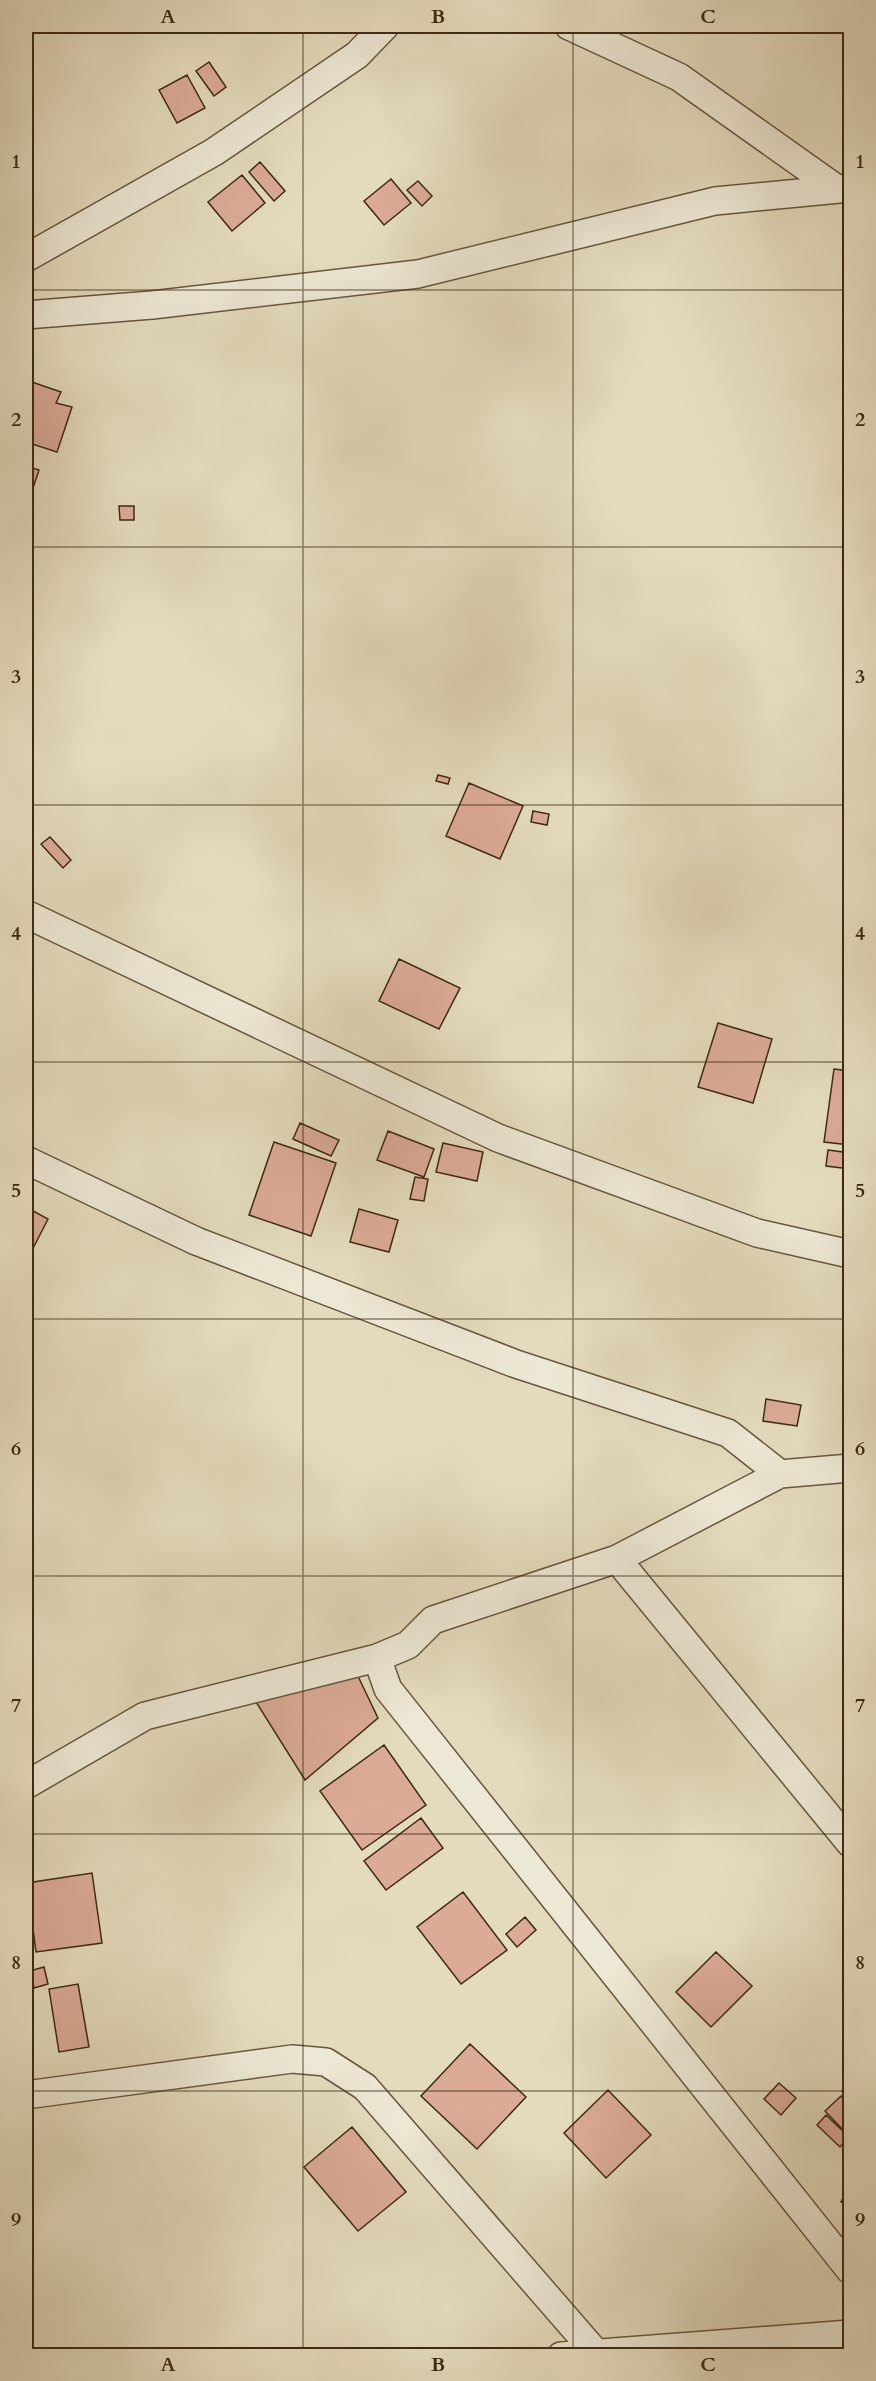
<svg xmlns="http://www.w3.org/2000/svg" width="876" height="2381" font-family="Cardo,serif">
<rect width="100%" height="100%" fill="#e4dbbe"/>
<filter id="stains"><feTurbulence type="fractalNoise" baseFrequency=".00333" numOctaves="4"/><feColorMatrix values="0 0 0 0 .2 0 0 0 0 .09 0 0 0 0 .02 0 0 0 .5 -.17"/></filter>
<radialGradient id="worn" r=".72"><stop offset=".6" stop-color="#630" stop-opacity="0"/><stop offset="1" stop-color="#630" stop-opacity=".3"/></radialGradient>
<path fill="#dcab98" stroke="#3d2913" stroke-width="1.5" d="M209,62l17,25 -12,9 -18,-25z
M187,75l18,33 -28,15 -18,-33z
M260,162l25,29 -11,10 -25,-29z
M242,175l23,28 -33,28 -24,-29z
M391,179l20,24 -27,22 -20,-24z
M418,181l14,15 -10,10 -15,-16z
M26,380l35,12 -5,11 16,4 -15,45 -31,-10z
M26,466l13,4 -13,39z
M119,506h15v14h-14z
M438,775l12,3 -2,6 -12,-3z
M469,783l54,23 -23,53 -54,-23z
M533,811l16,3 -2,11 -16,-3z
M50,837l21,23 -8,8 -22,-24z
M399,959l61,29 -21,41 -60,-28z
M718,1023l54,16 -19,64 -55,-16z
M834,1069l16,2v74l-26,-3z
M300,1123l39,17 -8,16 -38,-17z
M388,1131l46,18 -10,28 -47,-17z
M274,1142l62,21 -25,73 -62,-21z
M443,1143l40,9 -6,29 -41,-9z
M828,1150l22,3v16l-24,-3z
M415,1177l13,2 -4,22 -14,-2z
M26,1207l22,12 -22,43z
M359,1209l39,11 -9,32 -39,-10z
M766,1399l35,6 -4,21 -34,-5z
M355,1670l23,48 -73,62 -49,-78z
M384,1745l42,60 -64,45 -42,-59z
M421,1818l22,30 -57,42 -22,-29z
M92,1873l10,70 -66,9 -9,-69z
M463,1892l44,58 -46,34 -44,-57z
M525,1917l11,13 -19,17 -11,-13z
M716,1952l36,34 -41,41 -35,-35z
M44,1967l4,17 -14,4 -4,-17z
M78,1984l11,63 -30,5 -10,-63z
M470,2044l56,53 -49,52 -56,-53z
M779,2083l17,15 -15,17 -17,-16z
M850,2084v17l-8,-10z
M608,2090l43,45 -45,43 -42,-45z
M841,2096l9,10v22l-4,5 -21,-22z
M826,2115l23,22 -9,10 -23,-22z
M352,2127l54,65 -48,39 -54,-64z
M847,2190l3,2v15l-9,-5z"/>
<g fill="none" stroke-linecap="round" stroke-linejoin="round">
<g stroke="#67563e" stroke-width="30">
<path id="street" d="M569,26l110,51 158,112
M26,258l188,-106 143,-97 28,-29
M26,315l126,-10 266,-31 297,-73 135,-13
M26,914l472,224 259,95 93,21
M26,1160l170,81 320,123 212,69 52,41
M850,1468l-70,6 -163,85 -184,61 -25,25 -31,13 11,31 462,581
M617,1559l233,284
M26,1785l119,-69 232,-58
M26,2095l266,-36 34,3 39,25 231,266
M561,2356l289,-22"/>
</g>
<use href="#street" stroke="#ede8d5" stroke-width="27"/>
</g>
<path fill="none" stroke="#3d2913" stroke-width="1.5" stroke-opacity="0.55" d="M303,26v2330M573,26v2330M26,290h824M26,547h824M26,805h824M26,1062h824M26,1319h824M26,1576h824M26,1834h824M26,2091h824"/>
<rect width="876" height="2381" fill="none" stroke="#e4dbbe" stroke-width="66"/>
<rect x="33" y="33" width="810" height="2315" fill="none" stroke="#3d2913" stroke-width="2"/>
<g font-size="20" text-anchor="middle" font-weight="bold" fill="#3d2913">
<text x="168" y="23">A</text>
<text x="438" y="23">B</text>
<text x="708" y="23">C</text>
<text x="16" y="168">1</text>
<text x="860" y="168">1</text>
<text x="16" y="426">2</text>
<text x="860" y="426">2</text>
<text x="16" y="683">3</text>
<text x="860" y="683">3</text>
<text x="16" y="940">4</text>
<text x="860" y="940">4</text>
<text x="16" y="1197">5</text>
<text x="860" y="1197">5</text>
<text x="16" y="1455">6</text>
<text x="860" y="1455">6</text>
<text x="16" y="1712">7</text>
<text x="860" y="1712">7</text>
<text x="16" y="1969">8</text>
<text x="860" y="1969">8</text>
<text x="16" y="2226">9</text>
<text x="860" y="2226">9</text>
<text x="168" y="2371">A</text>
<text x="438" y="2371">B</text>
<text x="708" y="2371">C</text>
</g>
<rect width="100%" height="100%" filter="url(#stains)"/>
<rect width="100%" height="100%" fill="url(#worn)"/>
</svg>
